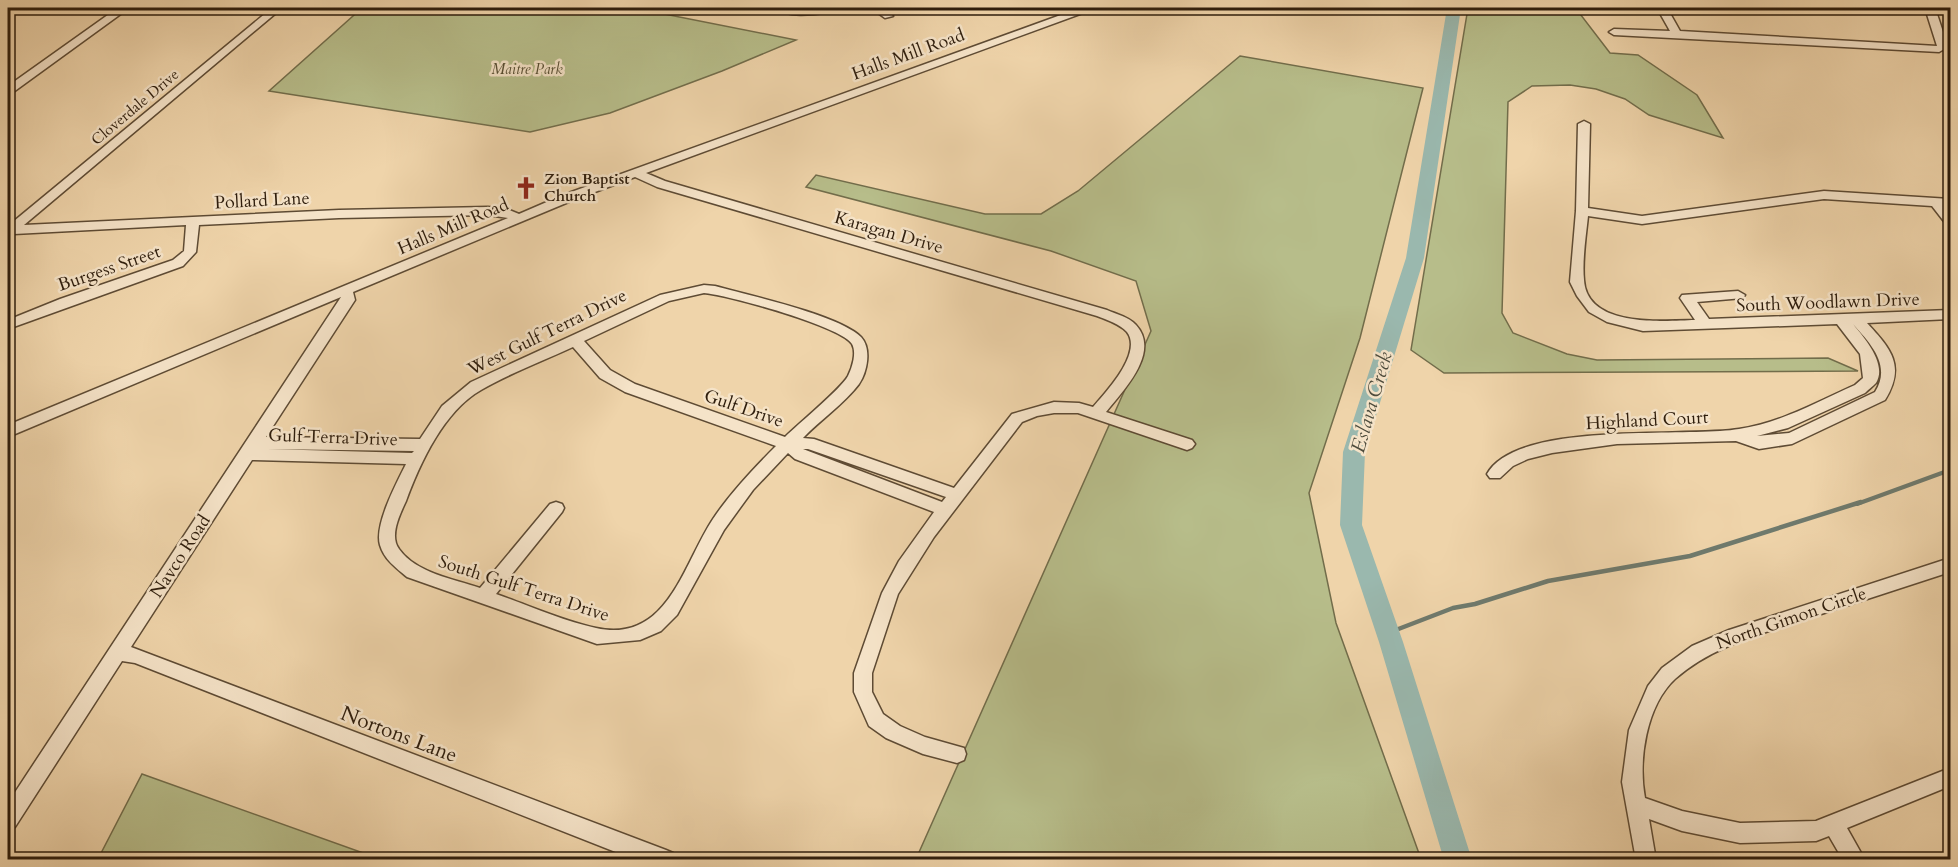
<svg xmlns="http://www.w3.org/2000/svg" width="1958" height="867" font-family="Cardo,serif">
<rect width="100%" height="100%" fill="#efd4aa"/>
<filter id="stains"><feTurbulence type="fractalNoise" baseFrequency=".00333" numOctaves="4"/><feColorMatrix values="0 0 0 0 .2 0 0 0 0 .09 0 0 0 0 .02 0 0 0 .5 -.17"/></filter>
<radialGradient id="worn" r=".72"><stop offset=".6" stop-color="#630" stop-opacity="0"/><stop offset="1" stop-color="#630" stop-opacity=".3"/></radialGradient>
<path fill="#b7bd8a" stroke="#726d4b" stroke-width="1.5" d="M362,8h272l162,32 -74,31 -112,42 -80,19 -261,-41z
M1468,8h116l-7,2 33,43 28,2 59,40 26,43 -74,-23 -24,-16 -29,-10 -26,-4 -38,1 -24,16 -6,211 11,20 54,21 30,6 231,-2 30,13 -414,2 -33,-23z
M1240,56l183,32 -63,250 -51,155 27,130 85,236h-505l235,-528 -15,-50 -85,-30 -245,-64 10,-12 169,39h56l37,-23z
M142,774l238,85h-282z"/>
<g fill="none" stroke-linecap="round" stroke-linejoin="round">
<path stroke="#6f7a6d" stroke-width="4" d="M1857,504l93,-34"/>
<path stroke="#6f7a6d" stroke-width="4.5" d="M1388,633l65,-25 22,-4 73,-23 142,-25 171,-54"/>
<path fill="#9ab8ae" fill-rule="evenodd" d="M1447,8h14l-37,250 -59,194 -3,73 41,117 69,218h-28l-65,-218 -39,-117 3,-73 63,-194z"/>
<g stroke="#5e4b34" stroke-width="3">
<path id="minor" d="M85,8h44l-117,85 -4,1v-8l104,-74 -22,-1z
M272,8h10l-258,217 315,-15 149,-3 19,2 12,5 44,-19 517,-187h13l-2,2 -445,163 19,8 442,129c9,4 22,7 29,15 25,27 -13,66 -30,87l86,28 3,4 -3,4 -5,2 -109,-37h-24l-17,3 -15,6 -88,115 -36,57 -26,79v19l11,22 17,12 25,11 39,11 2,6 -2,6 -7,3 -34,-9 -37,-16 -17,-12 -15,-34v-19l28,-80 17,-32 35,-49 -139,-53 -7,-6 -35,37 -29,40 -47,85 -16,16 -21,9 -43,4 -190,-67c-11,-9 -23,-18 -27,-32 -6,-20 17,-63 26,-81l-154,-4 -121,187 535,203 7,3 3,7h-40l-501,-197 -13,-2 -107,166 -7,3v-27l333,-506 -333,140v-12l500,-207 -20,-3 -149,3 -140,7 -3,27 -13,14 -175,63v-9l52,-21 113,-39 11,-9 2,-26 -172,9h-6v-8zM635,177l22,10 440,129c10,4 23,8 30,16 16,21 -21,60 -34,75l-14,-4 -25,-1 -42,12 -58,74 -140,-49 -11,-1c16,-17 42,-35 56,-54 8,-12 13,-35 2,-47 -22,-22 -113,-42 -146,-51l-11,-1 -44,10 -189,87 -29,24 -22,33 -154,-2 89,-137 -2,-8 218,-91zM704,293c24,2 136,33 148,51 5,9 0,24 -4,32 -7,13 -50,48 -63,61l-150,-53 -25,-14 -26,-29 85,-40zM573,347l27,31 25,14 151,54c-23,23 -45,46 -63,73 -30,45 -45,125 -117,109 -33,-7 -68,-23 -100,-34l66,-82 2,-4 -2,-4 -6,-2 -6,2 -70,84c-26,-9 -64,-15 -81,-39 -10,-13 1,-35 7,-48 14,-38 38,-90 75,-111 29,-17 62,-29 92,-43zM267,449l147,2 -2,2zM803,449h5l138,48 -4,5z
M773,8h74l-5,3c-20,2 -51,9 -69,-3z
M871,8h11l11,8 -8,2z
M1657,8h10l13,23 257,15 -12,-38h10l13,39 -9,5 -325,-17 -5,-3 5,-3 56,2z
M1584,121l6,3 -2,84 54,8 182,-25 126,8v8l-5,-1 5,7v12l-4,-1 -14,-18 -108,-7 -182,25 -54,-8c-2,20 -6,44 -4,64 3,48 79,41 111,40l-15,-22 2,-3 56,-4 7,4 -2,3 -46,4 12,17 241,-9v9l-83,4c24,26 39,43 18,77l-93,44 -33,5 -23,-8 -119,3 -65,9 -24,6 -15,7 -13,12h-10l-3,-4c30,-54 198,-36 252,-45 41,-6 78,-27 116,-44l8,-7 -3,-24 -23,-30 -194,7 -36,-9 -18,-10 -12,-16 -7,-14 6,-71 2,-87zM1852,323c18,20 40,42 23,69l-86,41 -32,3 31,-8 77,-35c3,-3 8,-7 11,-10 12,-19 -13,-47 -24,-60z
M1950,558v14c-46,15 -92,30 -138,45 -47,16 -99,28 -137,62 -29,27 -37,82 -30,119l37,13 58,12 76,-2 134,-53v18l-103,42 18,32h-22l-14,-24 -13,5 -76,2 -58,-12 -33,-12 7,41h-20l-14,-78 7,-52 19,-44 14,-18 30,-22 37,-16z"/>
</g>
<use href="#minor" fill="#f5e3c8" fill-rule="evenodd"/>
</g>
<defs>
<g id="church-bare" transform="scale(1.8)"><path d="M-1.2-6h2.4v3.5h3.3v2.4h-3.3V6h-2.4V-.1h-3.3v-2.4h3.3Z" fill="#8f2418" stroke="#f5e3c8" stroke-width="2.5" paint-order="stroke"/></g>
</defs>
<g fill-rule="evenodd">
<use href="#church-bare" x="526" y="188"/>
</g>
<g text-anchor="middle" stroke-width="5" stroke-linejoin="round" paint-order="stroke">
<g font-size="15" font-style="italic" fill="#574d32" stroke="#f5e3c8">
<text x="527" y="74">Maitre Park</text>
</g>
<g font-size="15" fill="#2e1d0c" stroke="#f5e3c8">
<text transform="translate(135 107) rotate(-40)" y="5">Cloverdale Drive</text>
</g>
<g font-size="15" font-weight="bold" fill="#2e1d0c" stroke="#f5e3c8" text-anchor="start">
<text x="544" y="184">Zion Baptist<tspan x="544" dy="17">Church</tspan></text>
</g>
<g font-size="18" fill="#2e1d0c" stroke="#f5e3c8">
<text transform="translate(908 54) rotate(-20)" y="6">Halls Mill Road</text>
<text transform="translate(262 200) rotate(-3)" y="6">Pollard Lane</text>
<text transform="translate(453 226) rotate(-23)" y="6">Halls Mill Road</text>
<text transform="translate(889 232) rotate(16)" y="6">Karagan Drive</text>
<text transform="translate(109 268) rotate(-19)" y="6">Burgess Street</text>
<text transform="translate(1828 302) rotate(-2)" y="6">South Woodlawn Drive</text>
<text transform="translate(547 332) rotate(-26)" y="6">West Gulf Terra Drive</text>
<text transform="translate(744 408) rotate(19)" y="6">Gulf Drive</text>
<text transform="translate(1647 420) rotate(-3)" y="6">Highland Court</text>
<text transform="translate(333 437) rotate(2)" y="6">Gulf Terra Drive</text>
<text transform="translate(180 556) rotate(-57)" y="6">Navco Road</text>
<text transform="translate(524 588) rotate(18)" y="6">South Gulf Terra Drive</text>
<text transform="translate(1791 618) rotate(-19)" y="6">North Gimon Circle</text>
</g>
<g font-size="20" font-style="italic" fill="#4e4c3d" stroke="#f5e3c8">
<text transform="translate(1371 402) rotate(-74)" y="7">Eslava Creek</text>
</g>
<g font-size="21" fill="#2e1d0c" stroke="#f5e3c8">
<text transform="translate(399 734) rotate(21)" y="7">Nortons Lane</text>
</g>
</g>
<rect width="1958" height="867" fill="none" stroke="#efd4aa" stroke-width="30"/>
<rect x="9" y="9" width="1940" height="849" fill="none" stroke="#2e1d0c" stroke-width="3"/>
<rect x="15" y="15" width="1928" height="837" fill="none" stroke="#2e1d0c" stroke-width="1.5"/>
<rect width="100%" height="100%" filter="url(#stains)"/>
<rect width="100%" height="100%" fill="url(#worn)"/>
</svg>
